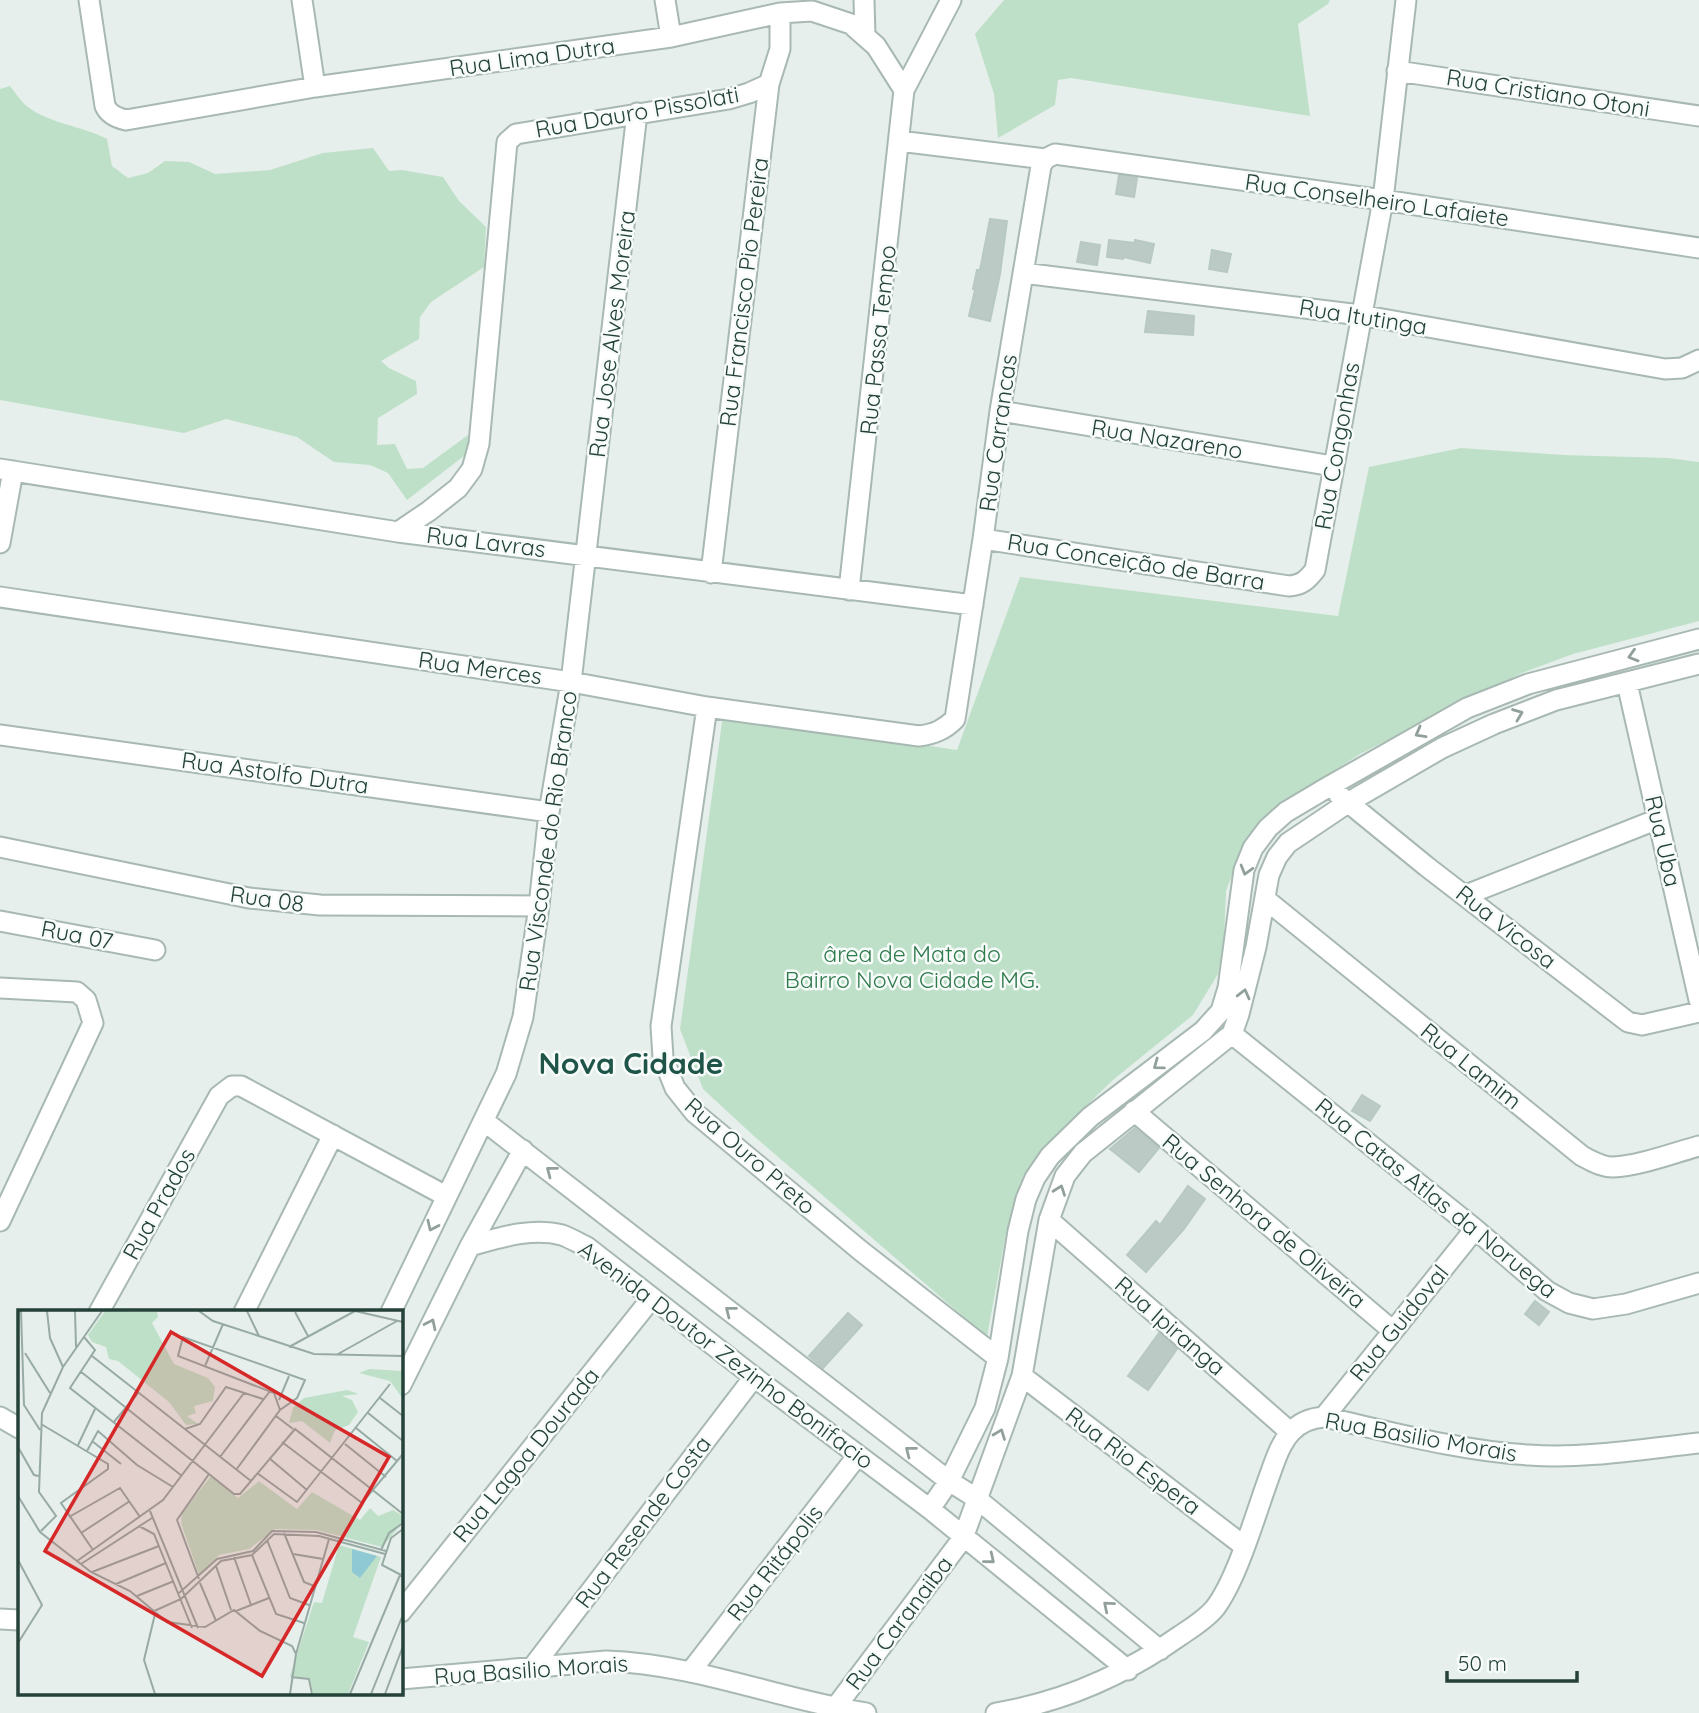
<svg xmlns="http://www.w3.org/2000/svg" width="1699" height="1713" font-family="Quicksand,sans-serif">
<rect width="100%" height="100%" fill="#e6efeb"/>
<path fill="#bfe0c8" d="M1004,0h326l-2,4 -30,20 12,92 -239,-38 -13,2 -3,25 -57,33 -4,-44 -19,-60z
M10,86c5,6 11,16 18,21 22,17 55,19 79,32l5,27 16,12 20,-5 17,-12 24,1 26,12 55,-4 53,-17 50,-5 16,23 13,-1 41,7 16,24 27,26 -2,40 -53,35 -11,15 -1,22 -38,22 8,7 27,13 1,13 -39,24 -1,27 18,-1 12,25 16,-1 45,-33 1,17 -62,48 -19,-27 -18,-8 -36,-3 -37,-25 -71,-18 -42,14 -184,-33v-311z
M1461,448l102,7 105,3 31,4v159l-126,33 -51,19 -162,81 -80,52 -28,30 -13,21 -13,34 -2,46 -6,37 -25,41 -80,65 -72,69 -35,84 -19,104 -232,-200 -52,-48 -23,-60 43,-314 234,35 63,-173 318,39 31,-149z"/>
<path fill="#bbcac4" stroke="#b8c9c2" stroke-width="2" d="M1119,175l18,3 -3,19 -18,-3z
M990,219l17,2 -7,53 -10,47 -21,-5 6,-26 -2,-1 4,-19h3z
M1109,240l26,3v-3l19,4 -4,19 -26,-6 -1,2 -16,-2z
M1081,242l19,3 -3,20 -20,-3z
M1212,250l19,4 -4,18 -18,-3z
M1148,311l46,5 -1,19 -48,-3z
M1362,1095l18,11 -10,15 -18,-10z
M1135,1128l24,20 -20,24 -29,-23z
M1188,1186l17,13 -21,30 -38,43 -19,-17 29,-34 4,4z
M1535,1301l14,11 -10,13 -14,-11z
M848,1313l14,12 -39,43 -14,-12z
M1159,1333l18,16 -29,41 -20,-14z"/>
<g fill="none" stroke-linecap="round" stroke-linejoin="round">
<g stroke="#a8b8b2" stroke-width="23">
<path id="minor" d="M89,0l16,106c4,9 12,12 21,14l189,-33 356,-50 109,-24 32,-2 39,13 25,22 28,44
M302,0l13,87
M665,0l6,37
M864,0l1,36
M1397,71l302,45
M899,141l146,18
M1023,273l337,42 305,54 17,-1 17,-8
M1000,411l333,55
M0,469l398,63 575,73
M398,532l31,-21 29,-23 14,-19 7,-25 28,-302 9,-8 213,-35 20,-6 20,-9
M983,539l306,47c13,-1 18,-6 26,-16l68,-370 23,-200
M0,543l13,-72
M711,573l58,-489 11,-35v-36
M849,590l55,-500 47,-90
M0,597l571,85 136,25 212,29c15,-2 25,-6 36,-17l28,-180 17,-128 41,-245 4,-7 10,-5 328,46 316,48
M1627,683l72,317
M707,707l-46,319 2,32 12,30 20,25 166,138 137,107
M0,735l549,77
M1339,795l87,71 202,156 14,3 57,-13
M0,847l249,51 71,7 219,1
M1466,895l192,-76
M1265,899l317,257c10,5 19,11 31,11 26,-1 60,-14 86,-21
M0,921l155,29
M0,988l77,4 9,8 7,23 -93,198
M1232,1034l243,195 72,62 22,12 24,6 33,-5 73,-21
M1134,1111l259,220
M484,1121l465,360 27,17 184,152
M1049,1220l241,212
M470,1246c29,-8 61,-19 92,-11 8,3 17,8 25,12l167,130 176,132 198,161
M99,1312l120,-216 13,-10h9l205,110
M244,1312l89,-177
M391,1312l115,-238 17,-57 16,-111 10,-94 22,-130 66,-569
M1022,1376l222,170
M401,1385l69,-139 53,-96
M0,1417l19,11
M1324,1417l151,-188
M930,1509l19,-28 36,-73 13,-50 20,-127 8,-32 9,-21 15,-22 40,-39 113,-86 18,-20 7,-23 16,-118 9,-22 15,-20 18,-16 42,-25 139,-79 61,-24 171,-45
M401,1612l250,-313
M0,1619l19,1
M532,1668l222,-291
M691,1671l167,-216
M401,1679l205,-18c90,3 172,38 260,52
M835,1708l128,-170 59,-162 27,-156 16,-44 18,-23 149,-119 7,-20 17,-67 13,-72 8,-18 11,-14 61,-41 93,-54 52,-24 62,-24 143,-36
M996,1713c67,-11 130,-39 185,-78 12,-8 25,-16 34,-27 22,-29 40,-92 53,-128 6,-16 11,-35 23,-48 9,-10 20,-14 33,-15 67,15 136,34 205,38 56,4 114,-6 170,-12"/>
</g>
<use href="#minor" stroke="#fff" stroke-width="19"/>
</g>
<defs><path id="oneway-chevron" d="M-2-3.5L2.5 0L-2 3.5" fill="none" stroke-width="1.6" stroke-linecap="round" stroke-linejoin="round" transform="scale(1.75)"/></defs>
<g stroke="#92a09c">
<use href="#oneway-chevron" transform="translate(1633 656) rotate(163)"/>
<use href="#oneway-chevron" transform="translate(1518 714) rotate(-21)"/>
<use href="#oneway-chevron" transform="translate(1420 733) rotate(151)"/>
<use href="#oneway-chevron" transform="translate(1246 870) rotate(106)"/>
<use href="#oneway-chevron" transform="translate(1244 994) rotate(-76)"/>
<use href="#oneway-chevron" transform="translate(1158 1065) rotate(144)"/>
<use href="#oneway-chevron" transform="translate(551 1171) rotate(-142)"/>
<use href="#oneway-chevron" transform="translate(1060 1190) rotate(-70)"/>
<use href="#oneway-chevron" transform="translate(432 1226) rotate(115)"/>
<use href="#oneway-chevron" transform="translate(730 1311) rotate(-142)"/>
<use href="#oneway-chevron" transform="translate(431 1324) rotate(-64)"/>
<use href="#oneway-chevron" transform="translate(1000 1434) rotate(-69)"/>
<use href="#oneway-chevron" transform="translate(910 1451) rotate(-142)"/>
<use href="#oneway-chevron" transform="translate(990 1559) rotate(39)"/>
<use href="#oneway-chevron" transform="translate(1108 1606) rotate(-140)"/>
</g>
<g text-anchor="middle" stroke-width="5" stroke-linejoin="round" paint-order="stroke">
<g font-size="23" fill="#24423a" stroke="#f7fbf9">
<text transform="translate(532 57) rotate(-8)" y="8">Rua Lima Dutra</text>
<text transform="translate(1548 93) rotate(9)" y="8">Rua Cristiano Otoni</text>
<text transform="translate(637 112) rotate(-10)" y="8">Rua Dauro Pissolati</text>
<text transform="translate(1377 200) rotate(8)" y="8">Rua Conselheiro Lafaiete</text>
<text transform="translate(744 292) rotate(-83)" y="8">Rua Francisco Pio Pereira</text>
<text transform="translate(1363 317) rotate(9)" y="8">Rua Itutinga</text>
<text transform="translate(612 334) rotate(-83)" y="8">Rua Jose Alves Moreira</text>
<text transform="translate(878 340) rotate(-84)" y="8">Rua Passa Tempo</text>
<text transform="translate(998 433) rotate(-82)" y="8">Rua Carrancas</text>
<text transform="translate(1167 439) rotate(9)" y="8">Rua Nazareno</text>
<text transform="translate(1337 446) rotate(-80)" y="8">Rua Congonhas</text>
<text transform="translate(486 542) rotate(7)" y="8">Rua Lavras</text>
<text transform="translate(1136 562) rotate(9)" y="8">Rua Conceição de Barra</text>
<text transform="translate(480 668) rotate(8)" y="8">Rua Merces</text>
<text transform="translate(275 773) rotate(8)" y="8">Rua Astolfo Dutra</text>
<text transform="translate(548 841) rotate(-82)" y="8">Rua Visconde do Rio Branco</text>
<text transform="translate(1663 841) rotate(77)" y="8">Rua Uba</text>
<text transform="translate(267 899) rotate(8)" y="8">Rua 08</text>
<text transform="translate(1506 927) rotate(38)" y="8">Rua Vicosa</text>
<text transform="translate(77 935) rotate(11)" y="8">Rua 07</text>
<text transform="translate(1471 1066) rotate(39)" y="8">Rua Lamim</text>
<text transform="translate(750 1156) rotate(41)" y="8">Rua Ouro Preto</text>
<text transform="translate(1436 1198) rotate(39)" y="8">Rua Catas Atlas da Noruega</text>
<text transform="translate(159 1204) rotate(-61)" y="8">Rua Prados</text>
<text transform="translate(1264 1221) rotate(40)" y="8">Rua Senhora de Oliveira</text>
<text transform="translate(1399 1323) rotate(-51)" y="8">Rua Guidoval</text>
<text transform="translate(1170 1326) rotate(41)" y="8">Rua Ipiranga</text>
<text transform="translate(726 1355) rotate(37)" y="8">Avenida Doutor Zezinho Bonifacio</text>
<text transform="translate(1421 1437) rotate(10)" y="8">Rua Basilio Morais</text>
<text transform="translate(526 1455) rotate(-51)" y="8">Rua Lagoa Dourada</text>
<text transform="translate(1133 1461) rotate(37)" y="8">Rua Rio Espera</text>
<text transform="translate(643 1522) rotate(-53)" y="8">Rua Resende Costa</text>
<text transform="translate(775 1563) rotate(-52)" y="8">Rua Ritápolis</text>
<text transform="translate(899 1623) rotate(-53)" y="8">Rua Caranaiba</text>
<text transform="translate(531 1670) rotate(-4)" y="8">Rua Basilio Morais</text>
</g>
<g font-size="23" fill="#2d7a4b" stroke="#f7fbf9">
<text x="912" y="962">ârea de Mata do<tspan x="912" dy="26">Bairro Nova Cidade MG.</tspan></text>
</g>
<g font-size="30" font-weight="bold" fill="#1f5548" stroke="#f7fbf9">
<text x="631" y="1074">Nova Cidade</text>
</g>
</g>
<g transform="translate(18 1310)">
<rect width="385" height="385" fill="#e6efeb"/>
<path d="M87,1l52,1 1,5 -6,6 22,41 34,14 7,9 -2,14 -19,5 2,7 -9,3 11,8 -12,1 -17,-23 -51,-41 -9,-2 -3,-12 -14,-5 -4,-7zM351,59l34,2v28l-13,-18 -31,-8zM329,80l12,4 -17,2 10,4 6,12 -9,13 -14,5 -5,13 -28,-22 -13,2 4,-15 11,-10zM193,166l27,22 21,-17 38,28 15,-17 48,28 10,-12 8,8 15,-6 10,6v6l-21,25 -66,-17 -41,-1 -26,20 -30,6 -20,20 -18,-52 1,-10zM321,235l42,12 -28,80 16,5 -21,52h-35l-3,-16 -20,-2 24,-74 8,1z" fill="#bfe0c8"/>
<path d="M334,239l25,7 -17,22 -8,-6z" fill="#8ec9d4"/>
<path fill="none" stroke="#98aaa4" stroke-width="2" d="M3,1l3,94 16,25M29,1l3,27 13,29M57,1l1,36M181,1l14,10 101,33 89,2M229,1l12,25M337,1l48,11M277,2l13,24M66,27l11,13 -25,38 112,88M271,37l66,-36M7,43l25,40M320,44l59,-33M74,46l159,125M187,56l18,-42M62,61l154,123h6l55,-65 108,85M362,88l23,18M261,90l10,-24M350,103l35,28M258,106l17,13M95,113l25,-30M23,114l67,40v5l-47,34 32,47M338,118l41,33M167,119l15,-5 26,-37 37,12M74,131l29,23M264,132l80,61 41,-49M327,134l41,33M60,135l17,-36M0,137l16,28 5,1M69,141l11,-20 39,34 36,22M202,147l50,-66M251,148l38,32M218,160l44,-60 17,-12 8,-18 -122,-43 -5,19 96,37 6,17M239,163l40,29 93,-118M0,186l22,36 51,40 39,19 37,31 38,5 29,-17 26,21 32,15 4,8M132,201l48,117M51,207l51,-29 20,29M121,216l15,8 38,94M385,219l-12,9 -9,27 21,11M23,221l15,-15 -17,-24 3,-79 21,-46 39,-56M63,223l49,-32M266,223l20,49 10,4M249,230l23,58 19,7M363,240l8,-17 14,-10M275,244l30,5M234,245l24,59 28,9M216,247l17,48M0,250l24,45 -24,38M59,251l86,-61 81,-107M63,254l71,-46M198,256l15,44M74,262l67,-26M181,269l-22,-59 32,-46M182,273l16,38M98,274l50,-21M161,283l38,-34 36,-8 19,-20 44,1 70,19M119,286l37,-15M218,301l33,-13M134,302l29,-13 40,-38 31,-6 22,-21 45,2 66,18M137,304l-11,46 11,34M273,367l18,2 3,15M272,384l6,-40 33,-115M332,384l50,-119M353,384l31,-77M367,384l18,-48"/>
<path fill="#d62828" fill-opacity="0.15" stroke="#d62828" stroke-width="3.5" d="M153,22l218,125 -127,219 -217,-125z"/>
<rect width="385" height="385" fill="none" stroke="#24423a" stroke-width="3.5"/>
</g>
<path d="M1447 1671v10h130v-10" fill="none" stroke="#24423a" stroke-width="3.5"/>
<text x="1458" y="1671" font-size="21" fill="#24423a" stroke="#f7fbf9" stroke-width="5" paint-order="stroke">50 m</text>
</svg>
